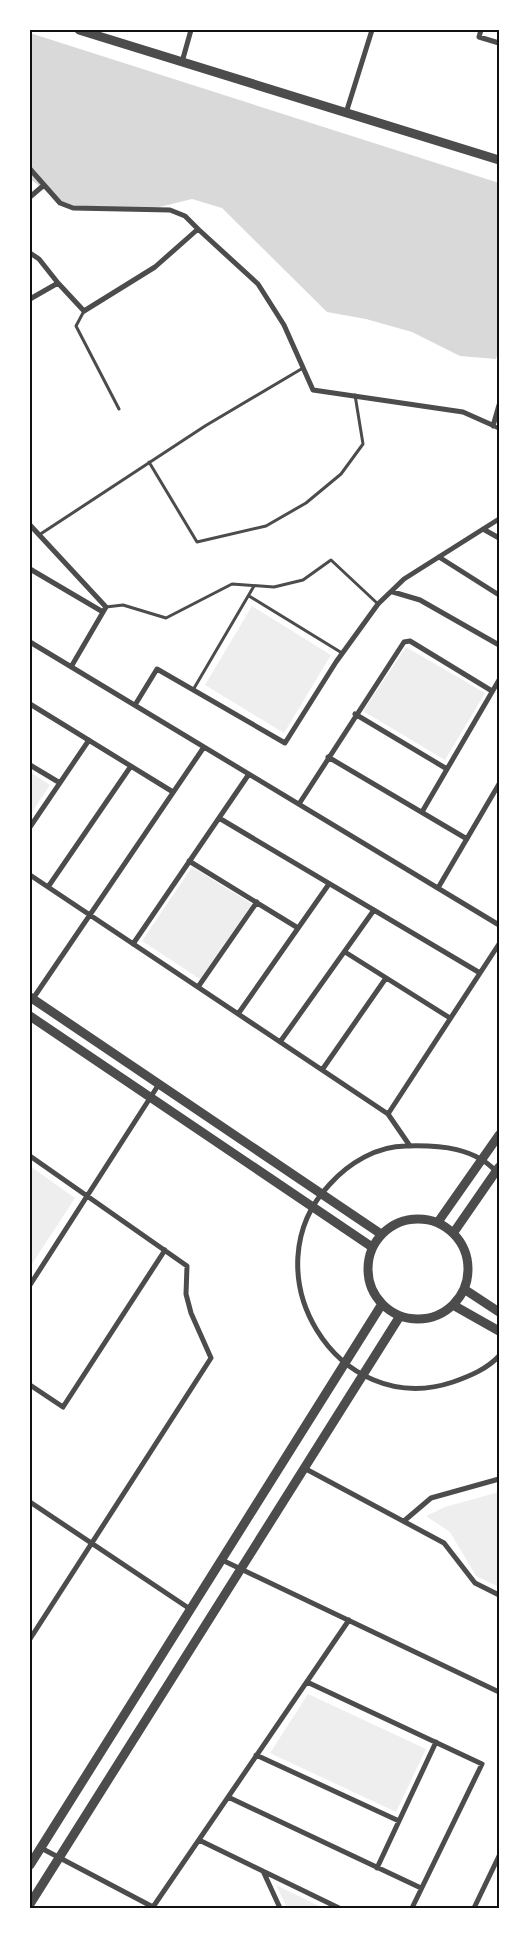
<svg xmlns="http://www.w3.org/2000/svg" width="529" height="1938" font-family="Arial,sans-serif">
<rect width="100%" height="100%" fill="#fff"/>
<path fill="#eee" d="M252,606l79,49 -47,78 -79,-48z
M406,647l79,46 -40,67 -82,-49z
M30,772l20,13 -20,30z
M192,867l60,37 -52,75 -58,-38z
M30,1166l45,32 -45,69z
M499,1492v95l-23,-11 -26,-44 -24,-16 19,-9z
M308,1694l118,55 -30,63 -126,-59z
M276,1885l47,23h-36z"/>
<path fill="#d9d9d9" d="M30,33l469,150v165l-3,11 -36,-3 -48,-24 -46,-13 -39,-7 -105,-104 -30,-9 -45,11 -50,-4 -27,3 -40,-30z"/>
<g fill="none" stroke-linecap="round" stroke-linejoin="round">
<path stroke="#4c4c4c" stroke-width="3" d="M84,311l-8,15 43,83
M149,462l48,80 69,-16 40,-23 35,-29 22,-30 -8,-49
M39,535l166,-109 98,-58
M249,596l93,57
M106,607l17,-2 43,13 66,-34 42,3 29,-7 28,-20 47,44
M193,690l61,-104"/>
<path stroke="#4c4c4c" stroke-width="5" d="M481,30l-2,7 20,6
M182,62l9,-32
M346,113l26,-83
M30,169l30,34 13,5 97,2 15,6 13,13
M30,197l14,-12
M30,253l9,6 19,24
M30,299l28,-16 26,28 71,-44 43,-38 60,55 26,41 29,65 150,22 36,16
M493,426l6,-21
M30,525l76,82 -35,60
M483,529l16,9
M439,557l60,38
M30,569l73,43
M393,592l27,8 79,45
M30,642l469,283
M30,704l143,88
M135,705l22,-36 128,74 51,-81 42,-58 26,-25 95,-60
M355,714l92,55
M328,757l139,82
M30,765l30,18
M299,804l105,-162 6,-1 82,50
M422,812l77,-132
M219,818l261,155
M30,827l59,-87
M189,861l109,67
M30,875l358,239 22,32
M48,887l83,-121
M438,888l61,-104
M133,944l116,-170
M345,952l105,66
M198,987l59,-85
M30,1003l174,-256
M238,1014l91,-130
M280,1042l94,-132
M322,1070l64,-92
M388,1114l111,-170
M30,1156l157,110 -1,28 5,19 20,45 -181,281
M499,1175c-22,-28 -60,-30 -93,-29 -29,0 -57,17 -76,38 -83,87 7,237 123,198 17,-6 34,-13 46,-26
M30,1285l129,-201
M30,1385l33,22 102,-157
M304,1468l140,75 31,40 24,12
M30,1502l160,107
M404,1521l27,-23 68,-19
M222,1560l277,132
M307,1682l175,82 -70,144
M256,1755l143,66
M228,1797l193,91
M199,1840l140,68
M41,1848l112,59 196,-287
M377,1868l59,-126
M263,1871l17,37
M474,1908l25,-52"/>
<path stroke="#4c4c4c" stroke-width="9" d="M79,30l420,130
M30,997l351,237
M30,1016l342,231
M368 1269a50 50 0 1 1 100 0a50 50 0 1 1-100 0Z
M438,1222l61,-87
M454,1232l45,-65
M464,1289l35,23
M453,1305l46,26
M30,1865l352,-561
M30,1904l370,-588"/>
</g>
<rect width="529" height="1938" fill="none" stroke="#ffffff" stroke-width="62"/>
<rect x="31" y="31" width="467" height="1876" fill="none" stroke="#111" stroke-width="2"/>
</svg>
